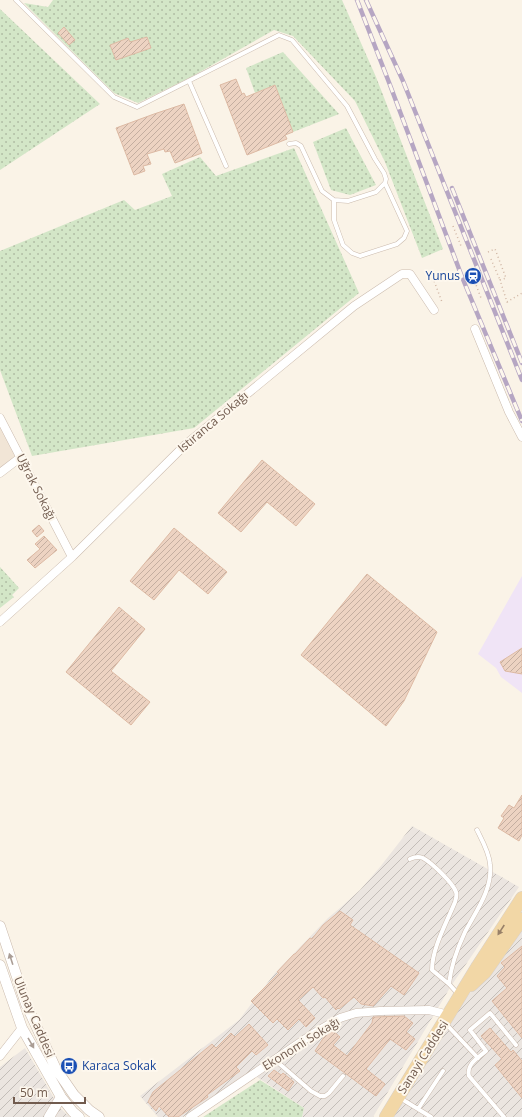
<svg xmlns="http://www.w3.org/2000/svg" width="522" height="1117" font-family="'Open Sans',sans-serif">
<defs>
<pattern id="industrial-furrows" width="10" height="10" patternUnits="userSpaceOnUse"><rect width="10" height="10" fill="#ebe5e0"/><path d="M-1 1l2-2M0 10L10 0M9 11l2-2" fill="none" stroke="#c3bdb8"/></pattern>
<pattern id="green-dots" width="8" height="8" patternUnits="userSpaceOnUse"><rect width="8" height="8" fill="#d3e6c7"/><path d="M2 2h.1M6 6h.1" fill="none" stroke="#b0bda4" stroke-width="1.8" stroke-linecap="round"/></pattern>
<pattern id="building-hatch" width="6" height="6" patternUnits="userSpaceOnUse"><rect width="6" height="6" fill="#edd3c2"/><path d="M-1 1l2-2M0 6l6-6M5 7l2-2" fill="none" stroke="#c4aea0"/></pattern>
</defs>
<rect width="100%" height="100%" fill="#faf3e7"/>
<path fill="#f1e5d6" d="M0,425l17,33 -17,13z"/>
<path fill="url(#industrial-furrows)" d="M412,826l107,61 -68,99 -78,131h-71l2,-9 -53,-35 -68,44h-25l-18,-21 99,-76 36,-47 53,-55 12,-10 20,-18 20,-23z
M522,929v188h-129l72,-118z
M25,1048l30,52 -11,17h-44v-50z
M60,1108l10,9h-15z"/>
<path fill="#f0e4f6" d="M522,576v117l-21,-16 -5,-9 -18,-14z"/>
<path fill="url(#green-dots)" d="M53,0h289l34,77 67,172 -21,9 -37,-96 -30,-61 -62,-65 -19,-6 -83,47 -53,26 -24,-10 -90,-90 24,4z
M0,9l100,95 -100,66z
M283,52l56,62 -46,18 -18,-47 -20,8 -9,-25z
M346,128l30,57 -26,10 -19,-5 -18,-48z
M294,148l65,145 -165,135 -162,28 -32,-86v-119l124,-51 11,10 37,-14 -10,-22 38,-17 16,19z
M0,567l19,21 -7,7 2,2 -14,11z
M260,1080l44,28 -2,9h-99z"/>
<path fill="url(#building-hatch)" stroke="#ddbaa4" d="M64,27l11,13 -6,5 -11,-12z
M147,37l4,11 -35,12 -6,-15 18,-7 2,4z
M236,79l6,15 2,-1 2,4 29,-12 18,47 -8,3 2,4 -40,16 -27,-70z
M184,104l18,49 -27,10 -5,-12 -5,1 -1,-3 -17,5 4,10 -8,2 2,5 -11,4 -18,-47 38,-14z
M262,460l53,44 -19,22 -29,-24 -26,30 -23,-19z
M39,525l5,6 -7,6 -5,-6z
M174,528l53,44 -19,22 -29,-24 -25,30 -24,-19z
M44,536l13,14 -22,18 -8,-8 13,-11 -5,-5z
M367,574l70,58 -33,69 -18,25 -85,-71z
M119,607l26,22 -34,42 39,31 -19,23 -65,-53z
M522,648v26l-17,-3 -5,-9z
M522,795v40l-3,6 -21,-13 6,-10 -3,-2 8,-11 5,3z
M340,911l13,9 -3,5 69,48 -15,22 -13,-9 -18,20 -12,-2 -7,-7 -15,12 -1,-1 -2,2 -11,-13 -2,1 -10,-11 -15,13 17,18 -9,9 -7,-8 -11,11 -11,-11 -4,4 -22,-22 28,-28 -2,-1 17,-18h1l15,-16 2,1 11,-14z
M522,946v92l-30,-37 15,-13 -10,-12 8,-9 -4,-4z
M404,1016l9,7 -7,9 9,7 -9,11 -16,-11 -24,30 19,15 -9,12 -61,-45 9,-14 7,-8 9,8 -7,8 14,11 25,-33 1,-6z
M249,1024l19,21 -12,10 -4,-4 -16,16 4,4 -33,24 1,2 -30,20h-9l-10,-11 -3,5 -8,-9 5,-10 59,-48 4,4 15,-15 4,4z
M490,1028l21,24 2,-2 9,11v37l-27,-33 7,-6 -21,-23z
M274,1070l7,5 2,-2 11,9 -6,9 -20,-15z"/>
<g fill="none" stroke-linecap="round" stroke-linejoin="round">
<g stroke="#cbbbae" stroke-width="5">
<path id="service" d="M16,0l98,97 23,10 142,-72 13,5 55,66 28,53 9,14 2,6 -1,4 -9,9 -28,9 -14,-1 -12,-9 -21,-45 -5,-3 -7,1
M189,81l37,85
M334,200v20l9,25 9,8 8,3 37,-12 7,-6 3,-7 -22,-48
M410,859c4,-2 8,-3 13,-1 9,5 30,25 33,34 1,3 0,7 -1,10 -8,20 -23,46 -23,68l17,14 10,11
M449,984c2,-19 8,-35 16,-52 11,-21 28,-43 25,-68 -1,-12 -8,-24 -13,-34
M446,1024l32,34
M275,1060l36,31 9,5h5l4,-3 14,-17
M400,1098l31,19
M418,1109l25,-38
M504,1117l-35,-41c-3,-12 9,-18 17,-25l-16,-21 20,-17 26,32"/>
</g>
<g stroke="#cbbbae" stroke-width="9">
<path id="minor" d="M475,329l34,83 13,25
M0,418l72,139
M0,473l21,-16
M0,622l72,-65 113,-112 169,-139 48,-32h8l24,36
M0,1056l22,-28
M190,1117l121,-82 29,-17 16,-5 24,-2 49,-1 12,3 7,3"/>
</g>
<g stroke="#cbbbae" stroke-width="11">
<path id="tertiary" d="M0,926l26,78 30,65 18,26 15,15 10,7
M0,965l22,63 39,69 12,15 6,5
M49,1117l12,-20"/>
</g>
<g stroke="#d7d1cd" stroke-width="14">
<path id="primary" d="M471,985l14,-13 37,-53
M386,1117l92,-151 44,-68"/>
</g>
<path stroke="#d1b7a5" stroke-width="1.5" stroke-dasharray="1 3" stroke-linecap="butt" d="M453,226l8,20
M488,252l7,-3 11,29 -6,2 7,22 15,-9
M491,259l9,21
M430,270l12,32
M472,274l9,24"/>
<use href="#service" stroke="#fff" stroke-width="4"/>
<use href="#minor" stroke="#fff" stroke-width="8"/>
<use href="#tertiary" stroke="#fff" stroke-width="10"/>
<use href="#primary" stroke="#f2d7a6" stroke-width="13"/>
<g stroke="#b6a6c3" stroke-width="4.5">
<path id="rail" d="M357,0l33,85 72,192 60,144
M366,0l37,81 119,299
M452,188l70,175"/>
</g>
<use href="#rail" stroke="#fdf7ed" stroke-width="3" stroke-dasharray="9" stroke-linecap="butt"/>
</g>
<defs><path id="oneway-solid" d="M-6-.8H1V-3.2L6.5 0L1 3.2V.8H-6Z"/></defs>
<use fill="#988068" href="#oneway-solid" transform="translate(501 930) rotate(123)"/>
<g fill="#aa9d95">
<use href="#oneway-solid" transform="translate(11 959) rotate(-108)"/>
<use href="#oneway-solid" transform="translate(31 1043) rotate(60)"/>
</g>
<defs>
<g id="station-disc" transform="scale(0.9)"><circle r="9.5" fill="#1a4fb4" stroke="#fdf7ed"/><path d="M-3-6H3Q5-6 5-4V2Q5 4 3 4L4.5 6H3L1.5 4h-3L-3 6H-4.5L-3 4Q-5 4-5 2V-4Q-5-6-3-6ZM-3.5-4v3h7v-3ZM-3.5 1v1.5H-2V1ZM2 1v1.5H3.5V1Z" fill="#fff"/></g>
<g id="bus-disc" transform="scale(0.9)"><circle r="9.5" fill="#1a4fb4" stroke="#fdf7ed"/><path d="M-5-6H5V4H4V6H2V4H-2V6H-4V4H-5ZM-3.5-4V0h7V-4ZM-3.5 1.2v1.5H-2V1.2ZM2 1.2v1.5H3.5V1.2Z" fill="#fff"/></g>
</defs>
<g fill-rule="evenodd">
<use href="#station-disc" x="473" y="276"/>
<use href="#bus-disc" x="69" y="1066"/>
</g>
<g text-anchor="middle" stroke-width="4" stroke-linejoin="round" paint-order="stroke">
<g font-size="12" fill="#164399" stroke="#fdf7ed" text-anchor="end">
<text x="460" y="280">Yunus</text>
<text x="82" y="1070" text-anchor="start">Karaca Sokak</text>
</g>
<g font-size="12" fill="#715b4e" stroke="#fdf7ed">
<text transform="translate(213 422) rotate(-40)" y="4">Istıranca Sokağı</text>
<text transform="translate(36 487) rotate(63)" y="4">Uğrak Sokağı</text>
<text transform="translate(34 1017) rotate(67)" y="4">Ulunay Caddesi</text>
<text transform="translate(301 1044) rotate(-32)" y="4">Ekonomi Sokağı</text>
<text transform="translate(423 1057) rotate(-58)" y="4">Sanayi Caddesi</text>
</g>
</g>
<path d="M14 1097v6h71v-6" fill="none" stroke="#715b4e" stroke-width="2"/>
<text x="20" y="1097" font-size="12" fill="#715b4e" stroke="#fdf7ed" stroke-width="3" paint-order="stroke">50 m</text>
</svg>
